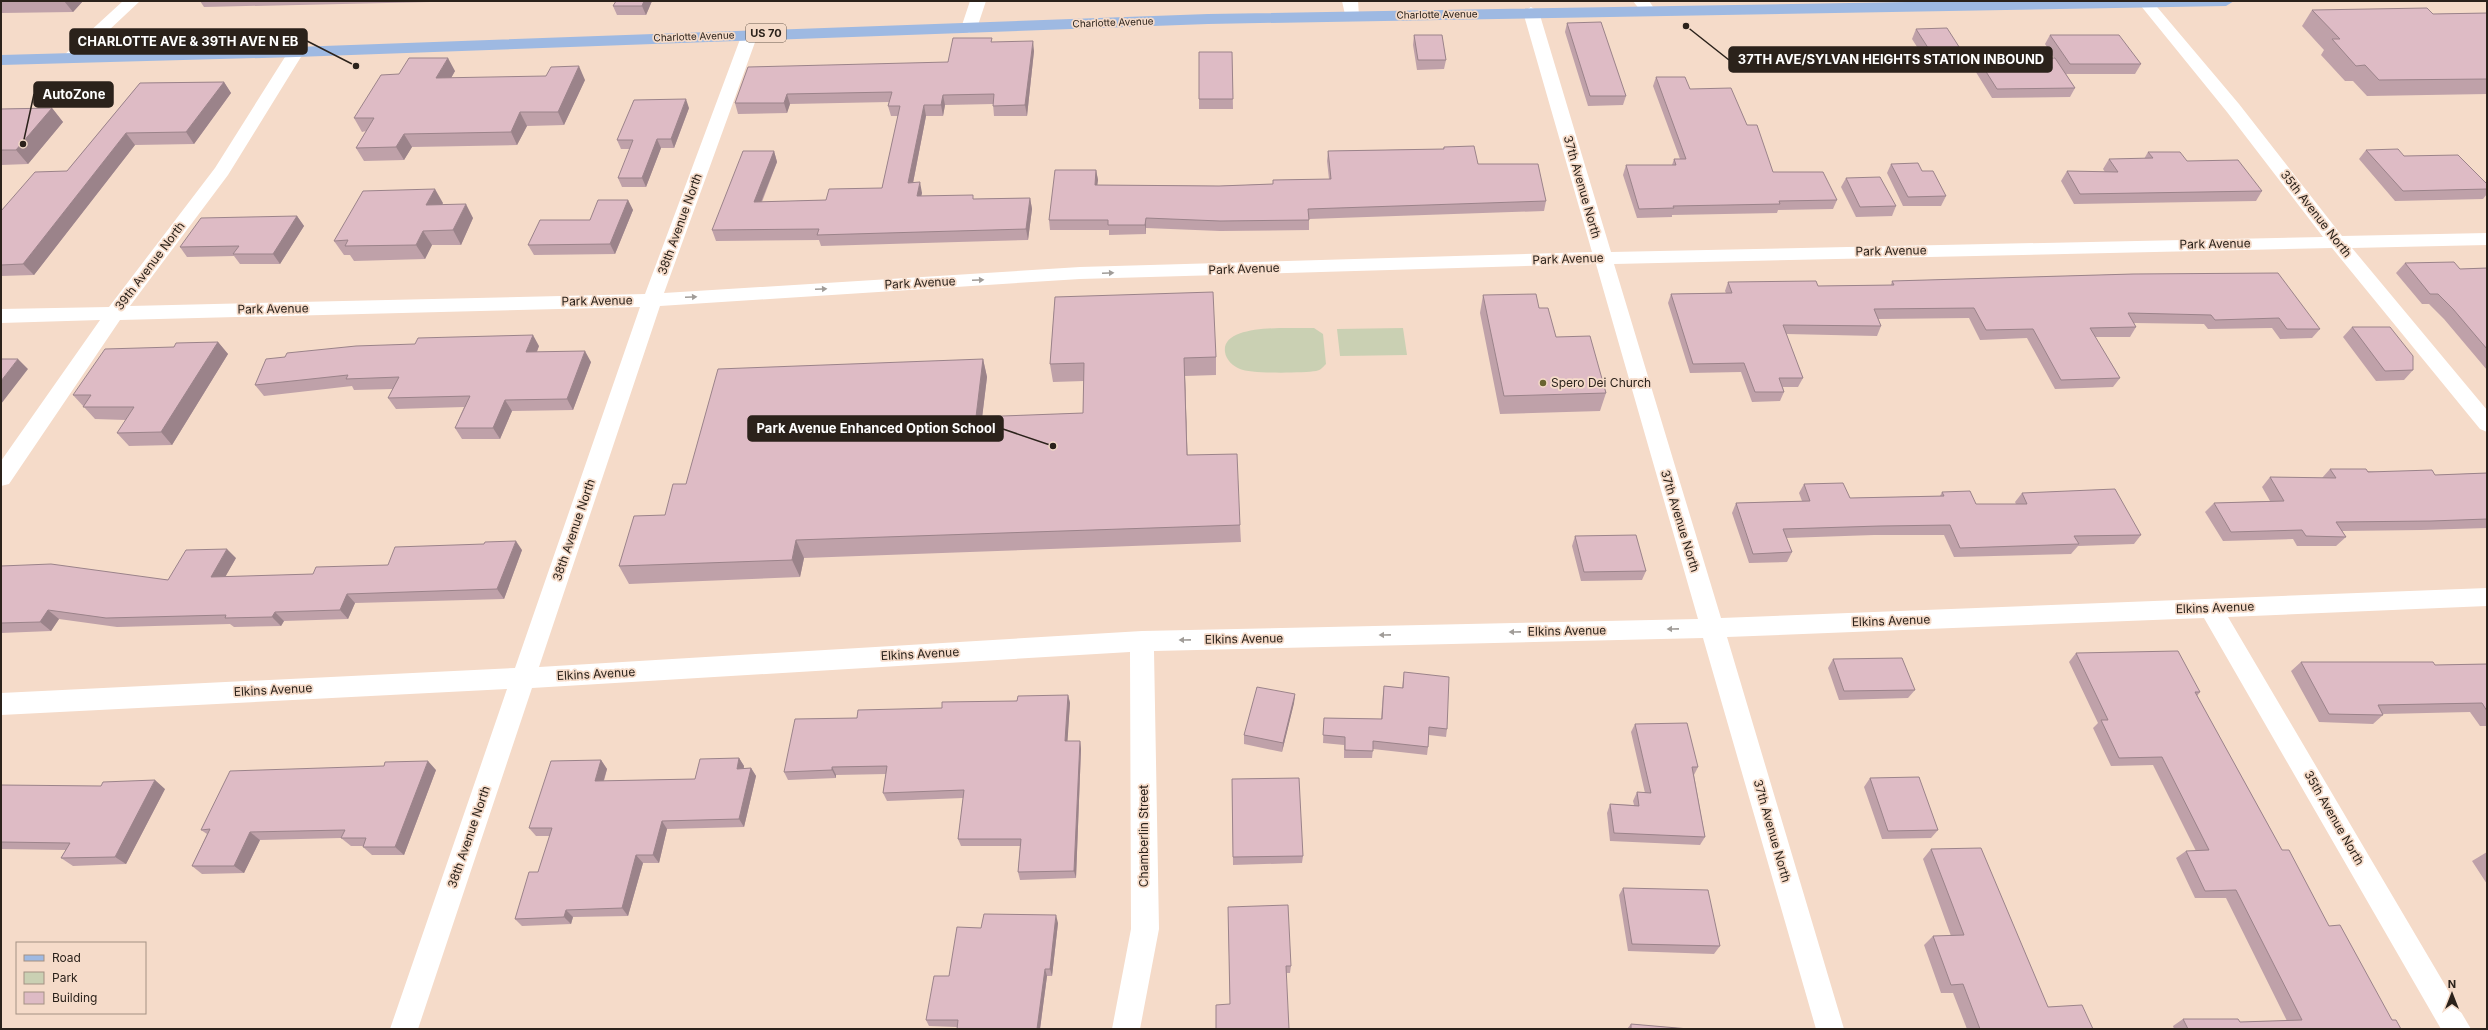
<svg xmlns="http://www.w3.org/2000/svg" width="2488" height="1030" font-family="Inter,sans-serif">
<rect width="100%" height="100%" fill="#f5dbc9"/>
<path fill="#cad0b3" d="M1314,328l9,6 3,30c-3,3 -5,6 -10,7 -13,2 -65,3 -76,-2 -7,-3 -14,-9 -15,-17 -4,-30 71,-23 89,-24z
M1403,328l4,27 -67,1 -3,-27z"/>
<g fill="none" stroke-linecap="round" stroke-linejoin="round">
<path fill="#fff" fill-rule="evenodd" d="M123,1h17l-65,61h-12l-2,-3 2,-3z
M970,1h16l-9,27 -8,5 -8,-5z
M1342,1h16l1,15 -3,3h-10z
M1633,1h16l7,10 -3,3h-10z
M2140,1h12l87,103 103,132 145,-3v12l-135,3 135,162v22l-7,-3 -148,-181 -718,16 107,354 766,-30v18l-259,11 243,412h-30l-237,-411 -477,19 117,392h-28l-113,-391 -549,13 5,278 -19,100h-28l19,-100 -1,-277 -598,36 -114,341h-28l117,-340 -506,26v-22l514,-25 125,-361 -520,13 -111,164 -8,2v-25l99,-141 -99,3v-14l108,-2 106,-139 75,-119 6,-2 8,5 -76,123 -98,131 515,-12 97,-260 8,-5 8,5 -94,259 416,-26 512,-15 -69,-240 8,-5 8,5 72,240 712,-15 -96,-125 -86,-106zM1596,264l102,355 -556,12 -603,36 121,-361 420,-27z"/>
<path fill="#9eb9e2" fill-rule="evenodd" d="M1965,1h269l-8,5 -1018,18 -912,33 -295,8v-10l295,-8 912,-33z"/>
</g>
<path fill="#bfa1a9" d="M1,1h82l-10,11 -72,1z
M200,1h275l-271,6z
M616,1h36l-6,14h-29l-4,-9z
M2312,10l121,4 54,-1v81l-120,2 -14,-15h-8l-24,-26 3,-5 -22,-24z
M1567,23l59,73 -3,9 -35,1 -23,-74z
M1916,29l47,24 -4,10 -31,1 -16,-25z
M1414,35l32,25 -2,9 -27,1 -4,-25z
M2050,35l91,29 -6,10h-69l9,14 -5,9 -78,1 -18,-29 4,-10 76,-1 -9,-14z
M992,42l42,9 -7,65h-33l-1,-12 -48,1 -2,11h-17l-13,67 9,10 -1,3 53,3 56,-1 2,11 -4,31 -207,6 -2,-6 -103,1 -4,-11 62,-79 3,11 -15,40 64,-2 56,-12 16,-72h-7l-3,-10 1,-4 -99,2 -3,9 -49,1 -3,-11 213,-41z
M1232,52l1,57h-34v-10z
M455,71l-4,7 134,2 -21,45 -37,1 -10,19 -105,2 -8,13 -40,1 -8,-13 10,-17 -4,1 -8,-14 45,-44z
M1656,77l34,12 57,36 26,47 64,28 -4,9 -55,1 -1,3 -105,2v2l-35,1 -14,-43 3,-10h46l2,-6h6l-27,-73z
M224,82l7,11 -37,51 -59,1 -101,130 -33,1v-65l66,-40 73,-88z
M52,108l11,14 -35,42 -27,1v-56z
M689,108l-15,40h-13l-15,39h-24l-4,-9 12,-29h-9l-4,-9z
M1444,147l102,54 -2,10 -235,8v11l-89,1 -74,-3v6l-37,1v-5h-59l-1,-10 47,-50 2,10 -1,5 122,1 53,-2 57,-5 -2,-18 1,-10 115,-2z
M2366,150l38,6 83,28v10l-4,5 -88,2 -36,-42z
M2148,152l39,9 75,30 -6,10 -182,3 -13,-23 6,-10 38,1 -2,-3 6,-10h35z
M1891,164l31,7 24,25 -5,10h-38l-16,-33z
M1846,178l50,28 -4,10 -36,1 -15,-30z
M628,200l5,10 -18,44 -81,1 -6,-10 62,-25z
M443,203l-1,2 31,13 -12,27h-29l-7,14 -71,2 -4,-6h-6l-10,-14z
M297,216l7,10 -24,38h-40l-6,-8 -47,1 -7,-10z
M2405,263l55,6 27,-1v102l-43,-51 -15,-15h-7l-26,-31z
M2133,274l187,55 -8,9 -32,1 -8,-11 -64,1 -4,-5 -70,-1 2,4 -6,10h-35l25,41 -7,9 -58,2 -28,-51 -47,2 -11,-22 -91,1 3,7 -4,10 -91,-2 17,44 -5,9h-15l1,5 -4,9 -28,1 -11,-30 -51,1 -22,-70 3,-9 55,-1 -1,-2 3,-9 90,4 73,-1 1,-4z
M1483,295l56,13 17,29 50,56 -6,18 -100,3 -20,-101z
M1055,297l161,60v18l-31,1 2,79 53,70 1,17 -437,16 -4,19 -171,7 -10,-18 46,-51 21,-31 297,-125 4,18 -5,40 101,-4 1,-32 -31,1 -3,-18z
M2352,327l61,43 -9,10 -28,1 -33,-44z
M218,342l10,12 -56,91 -43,1 -12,-13 9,-13 -31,-1 -22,-24 101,-48z
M539,346l-2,6 54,10 -18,48 -61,1 -12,28h-38l-7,-11 9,-21 -68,2 -8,-11 5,-9 -39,1 -2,-4 -88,10 -9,-11z
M2330,469l105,6 52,-2v55l-66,2 -79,1 4,6 -10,9h-39l-4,-7 -70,2 -18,-29 9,-9 56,-2 -8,-14 8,-10 52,1z
M1804,484l46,14 90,-2 2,-4 34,12h40l-1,-2 7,-9 119,42 -7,9 -56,2 -7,8 -117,3 -10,-22h-70l-88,3 6,14 -5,10 -38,1 -17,-50 4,-10 66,-2 -3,-8z
M1575,536l71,35 -4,9 -61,1 -9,-35z
M522,550l-18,49 -149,4 -7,16 -64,2 -3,5 -47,1 -4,-3 -113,3 -58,-8 -8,12 -50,2v-67l167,14 68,-22 -11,19 88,-3 75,-9z
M2076,653l124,39 -3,4 85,154 47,76 63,94 9,9h-227l-1,-3 10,-7 57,3 47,-1 -61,-123h-31l-19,-40 10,-7h10l-43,-86 -42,1 -18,-38 5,-5 -29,-61z
M1833,659l82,31 -7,8 -69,2 -11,-32z
M2301,662l134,3 52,-1v62h-7l-10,-14 -87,2v1l-10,9 -54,-2 -28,-51z
M1404,672l43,57 -1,8 -17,-2 -1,12 -1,8 -54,-6 -1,9h-28v-13l-21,-2 1,-25 57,1 2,-25 1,-8 18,2z
M1295,694l-1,9 -12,49 -38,-8v-9z
M1068,695l2,8 -3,38h13l1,8 -5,129 -56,2 -2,-8 2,-26h-59l-3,-7 5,-41 -76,3 -4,-8 3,-19 -50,1v3l-48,2 -4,-8 73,-54z
M1635,724l63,43 -4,8 11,62 -5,8 -90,-4 -3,-28 3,-9 24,1 -1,-4 4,-9 8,1 -14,-61z
M739,758l5,8v2h7l5,8 -12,51 -77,2 -8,34h-16l-15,53 -55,1 -2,7 -49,2 -7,-7 23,-47 12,-36h-14l-7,-8 72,-68 6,9 -3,12 91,-2z
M436,770l-32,85h-32l-9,-8v-1h-12l-10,-8 -81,2 -16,33 -42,1 -10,-8 15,-32 -6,-4z
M1870,778l68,52 -7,8 -49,1 -18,-52z
M1232,779l71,77 -1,7 -69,2z
M1,785l164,4 -39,75 -53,2 -12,-8 5,-8 -65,-1z
M1931,849l117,158 45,22h-126l-14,-36h-12l-17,-48 9,-9h18l-28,-77z
M2487,852v32l-15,-23z
M1623,888l97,58 -6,8 -86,-3 -9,-56z
M1228,907l63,59 -1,7h-3l-57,31z
M1058,923l-6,53h-5l-7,53h-83v-2l-28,-1 -3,-6 23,-44 32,-48z
M1631,1024l58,5h-62z"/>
<path fill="#9b838a" d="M64,1h19l-10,11z
M644,1h8l-6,14 -4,-9z
M1033,41l1,10 -7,65 -2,-11z
M448,58l7,13 -12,21 -7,-14z
M579,66l6,14 -21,45 -6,-13z
M224,82l7,11 -37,51 -8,-12z
M787,94l3,10 -3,9 -3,-10z
M943,95l2,10 -2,11 -2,-11z
M686,99l3,9 -15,40 -3,-9z
M924,105l2,11 -15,77 -3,-10z
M52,108l11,14 -35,42 -12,-14z
M520,112l7,14 -10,19 -6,-13z
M126,133l9,12 -101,130 -11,-11z
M404,134l8,13 -8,13 -8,-13z
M657,139l4,9 -15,39 -4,-9z
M774,151l3,11 -20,50 -3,-10z
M1096,170l2,10 -2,15 -1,-10z
M920,182l2,11 -3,13 -2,-10z
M435,189l8,14 -9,16 -8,-14z
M1030,198l2,11 -4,31 -2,-11z
M628,200l5,10 -18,44 -5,-10z
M466,204l7,14 -12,27 -8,-15z
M297,216l7,10 -24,38 -7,-10z
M1146,218v16l-1,-9z
M423,231l9,14 -7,14 -9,-14z
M533,335l6,11 -7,17 -6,-11z
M218,342l10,12 -56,91 -11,-13z
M585,351l6,11 -18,48 -6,-11z
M1184,358l1,18 3,97 -1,-18z
M18,359l10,10 -27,35v-23z
M983,359l4,18 -7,58 -4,-18z
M505,400l7,11 -12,28 -7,-11z
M796,540l8,18 -4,19 -8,-17z
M516,541l6,9 -18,49 -7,-10z
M227,549l9,9 -16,28 -9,-9z
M347,594l8,9 -7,16 -8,-9z
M48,610l11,9 -8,12 -11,-9z
M275,612l9,9 -3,5 -9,-9z
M1295,694l-1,9 -12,49 1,-9z
M1068,695l2,8 -3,46 -2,-8z
M1080,741l1,8 -5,129 -2,-7z
M739,758l5,8 -2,11 -5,-8z
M601,760l6,9 -6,20 -6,-8z
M428,761l8,9 -32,85 -9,-8z
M832,767l4,8v3l-4,-8z
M751,768l5,8 -12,51 -5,-8z
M155,780l10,9 -39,75 -11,-7z
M662,821l5,8 -8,34 -6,-8z
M250,832l10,8 -16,33 -10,-7z
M636,855l7,8 -15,53 -6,-8z
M566,910l7,7 -2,7 -7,-7z
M1056,915l2,8 -6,53 -2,-7z
M1045,969l2,7 -7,53h-3z"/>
<path fill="#debbc5" stroke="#9b838a" d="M616,1h28l-2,5h-29z
M2427,8l6,6 54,-1v66l-108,1 -14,-15 -9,1 -24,-27h8l-28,-29z
M1601,22l25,74h-36l-23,-73z
M1947,28l16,25 -31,1 -16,-25z
M1414,35h28l4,25h-28z
M2050,35h69l22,29h-71z
M953,38h39l-1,4 42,-1 -8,64 -32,1 1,-12 -51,1 -2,10h-17l-16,78 12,-1 -3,14 56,-1v4l57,-1 -4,31 -209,6 2,-6 -107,1 31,-79h31l-20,51 72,-2 3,-11 53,-1 18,-82h-12l4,-14 -105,2 -3,9h-49l13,-36 200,-5z
M1199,52h33l1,47h-34z
M409,58h39l-12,20 110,-2 5,-9 28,-1 -21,46h-38l-9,20 -107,2 -8,13 -40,1 18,-30h-20l27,-43 18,-1z
M2055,58l20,30 -78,1 -19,-30z
M1656,77h29l5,12 41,-1 16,37h10l16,47h50l14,28 -58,1 1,3 -107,2 1,2 -35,1 -13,-44h50l-2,-6h12z
M224,82l-38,50 -60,1 -103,131 -22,1v-54l34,-39 32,-1 73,-88z
M686,99l-15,40h-14l-15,39h-24l15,-38h-16l17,-40z
M52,108l-36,42h-15v-41z
M1474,146l4,18h60l8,37 -238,8 1,11 -89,1 -74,-3 -1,7h-37v-5h-59l6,-50h41l-1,15 124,1 54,-2v-4l58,-1 -3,-28 116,-2v-2z
M2398,149l6,7 54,-1 29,29v5l-84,2 -37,-41z
M2148,152h32l7,9 51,-1 24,31 -182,3 -13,-23 51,1 -9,-13 44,-1z
M1918,163l4,8h11l13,25 -38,1 -17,-33z
M1880,177l16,29 -36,1 -14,-29z
M435,189l-9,16 40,-1 -13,26 -30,1 -7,14 -71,1 3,-6 -14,1 29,-50z
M598,200h30l-18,44 -82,1 12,-25h50z
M297,216l-24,38h-40l6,-8 -59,1 21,-29z
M2454,262l6,7 27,-1v81l-34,-40 -15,-15h-8l-25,-31z
M2278,273l42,56h-33l-8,-11 -64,2 -4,-5 -83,-2 8,14 -46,1 30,50 -59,2 -28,-51 -47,1 -12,-22 -100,1 7,17 -98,-1 20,53h-24l5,14h-29l-11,-29 -51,1 -22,-70 61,-1 -4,-11 88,-1 2,5 76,-1 -2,-4 241,-7z
M1213,292l3,65 -32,1 3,97 50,-1 3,71 -444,15 -4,20 -173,6 15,-50 31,-1 8,-31h13l32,-115 265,-10 -7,58 107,-4 1,-50 -34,1 5,-67z
M1536,294l3,14h9l8,29 34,-1 16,57 -102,3 -21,-101z
M2352,327h38l23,29v14l-28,1z
M533,335l-7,17 59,-1 -18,48 -62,1 -12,28h-38l15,-32 -82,2 11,-21 -53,2 2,-4 -93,10 11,-26 19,-2 2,-4 69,-7 59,-2 3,-6z
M218,342l-57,90 -44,1 17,-26h-51l8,-12h-18l32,-46 69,-2 2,-4z
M1,359h17l-17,22z
M2330,469h36l2,3 64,-2 3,5 52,-2v46l-56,2 -95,1 10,15 -40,-1 -4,-6 -71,2 -17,-29 70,-2 -14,-24 66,1z
M1843,483l7,15 94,-2 -2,-4 28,-1 6,13h51l-5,-11 93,-4 26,46 -67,1 5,8 -119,4 -10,-23 -70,1 -97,3 9,23 -39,2 -17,-51 74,-2 -6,-17z
M1636,535l10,36 -62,1 -9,-36z
M516,541l-19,48 -150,5 -7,16 -65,2 -3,5 -47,1 1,-3 -120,3 -58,-8 -8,12 -39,1v-57l50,-2 117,16 18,-30 41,-1 -16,28 102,-3 3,-7 72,-2 7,-18 89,-3 1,-2z
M2178,651l22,41h-5l87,158h7l40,76 11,-1 52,95h4l5,9h-213l-5,-10h55l2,3 62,-2 -66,-130 -31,1 -19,-40 23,-1 -47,-93 -43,1 -18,-38h7l-32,-67z
M1902,658l13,32 -71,1 -11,-32z
M2301,662h132l2,3 52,-1v47l-5,-8 -104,2 5,10 -54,-1z
M1404,672l45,5 -2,52 -18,-2 -1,20 -55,-6v10l-28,-1v-13l-22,-2 1,-17 58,1 2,-33 19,2z
M1257,687l38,7 -12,49 -39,-8z
M1068,695l-3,46h15l-6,130 -56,1 3,-33h-63l6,-49 -81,3 4,-27 -55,1v3l-48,2 11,-53 62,-1 1,-8 84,-2v-6l75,-1 1,-5z
M1687,723l11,44h-6l13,70 -91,-4 -4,-29 29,2 -2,-14 14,1 -16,-69z
M739,758l-2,11 14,-1 -12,51 -77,2 -9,34h-17l-14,53 -56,2 -2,7 -49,2 14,-47h9l14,-44h-23l22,-67 50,-1 -6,21 100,-2 5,-20z
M428,761l-33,86h-32l3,-9h-25l4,-8 -95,2 -16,34h-42l18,-37 -9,1 29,-59 154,-5 1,-4z
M1919,777l19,53 -50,1 -18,-53z
M1299,778l4,78 -70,1 -1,-78z
M155,780l-40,77 -54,1 9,-15 -69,-1v-57l100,1 2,-4z
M1981,848l67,159 34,-2 11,24h-113l-17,-45 -12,1 -18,-49 31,-1 -33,-86z
M1623,888l85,2 12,56 -88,-2z
M1288,905l3,61h-5l3,63h-73v-24l14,-1 -2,-97z
M984,914l72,1 -6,54h-5l-8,60h-80l1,-9h-32l8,-44h15l8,-49 24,1z
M1631,1024l58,5h-58z"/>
<defs><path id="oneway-solid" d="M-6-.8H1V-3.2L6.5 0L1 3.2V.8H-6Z"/></defs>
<g fill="#a09c98">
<use href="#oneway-solid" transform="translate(1108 273) rotate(-2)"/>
<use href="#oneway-solid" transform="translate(978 280) rotate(-3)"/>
<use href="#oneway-solid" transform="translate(821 289) rotate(-3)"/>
<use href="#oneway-solid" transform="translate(691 297) rotate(-3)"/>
<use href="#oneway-solid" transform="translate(1673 629) rotate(179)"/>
<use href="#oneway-solid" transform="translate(1515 632) rotate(179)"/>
<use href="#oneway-solid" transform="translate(1385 635) rotate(179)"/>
<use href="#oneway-solid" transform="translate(1185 640) rotate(179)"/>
</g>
<circle fill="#696431" stroke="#f5dbc9" stroke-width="1.5" cx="1543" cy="383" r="4"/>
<g text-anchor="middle" stroke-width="3.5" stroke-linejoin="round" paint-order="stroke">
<g font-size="10" fill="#2b221b" stroke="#f5dbc9">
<text transform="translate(1437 14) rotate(-1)" y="4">Charlotte Avenue</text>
<text transform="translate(1113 22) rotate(-2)" y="4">Charlotte Avenue</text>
<text transform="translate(694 36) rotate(-2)" y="4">Charlotte Avenue</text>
</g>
<rect fill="#f5dbc9" stroke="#685a4f" stroke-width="1" x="746" y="24" width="40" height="18" rx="3"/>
<g font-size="11" font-weight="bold" fill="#2b221b">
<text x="766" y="37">US 70</text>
</g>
<g font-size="12" fill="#2b221b" stroke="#f5dbc9">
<text transform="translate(1582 187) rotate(74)" y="4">37th Avenue North</text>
<text transform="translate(2316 214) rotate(52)" y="4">35th Avenue North</text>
<text transform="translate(680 224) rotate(-70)" y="4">38th Avenue North</text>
<text transform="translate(2215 244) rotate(-1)" y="4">Park Avenue</text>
<text transform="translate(1891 251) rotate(-1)" y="4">Park Avenue</text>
<text transform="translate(1568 259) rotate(-2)" y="4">Park Avenue</text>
<text transform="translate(150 266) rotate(-53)" y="4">39th Avenue North</text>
<text transform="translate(1244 269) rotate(-2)" y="4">Park Avenue</text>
<text transform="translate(920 283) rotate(-3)" y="4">Park Avenue</text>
<text transform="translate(597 301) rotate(-1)" y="4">Park Avenue</text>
<text transform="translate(273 309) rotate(-1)" y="4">Park Avenue</text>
<text transform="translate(1680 521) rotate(73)" y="4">37th Avenue North</text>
<text transform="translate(574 530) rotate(-71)" y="4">38th Avenue North</text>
<text transform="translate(2215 608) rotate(-2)" y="4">Elkins Avenue</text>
<text transform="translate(1891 621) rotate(-2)" y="4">Elkins Avenue</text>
<text transform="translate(1567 631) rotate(-1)" y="4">Elkins Avenue</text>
<text transform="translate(1244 639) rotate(-1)" y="4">Elkins Avenue</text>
<text transform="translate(920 654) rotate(-3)" y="4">Elkins Avenue</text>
<text transform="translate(596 674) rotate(-3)" y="4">Elkins Avenue</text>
<text transform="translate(273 690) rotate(-3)" y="4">Elkins Avenue</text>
<text transform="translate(2334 818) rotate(60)" y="4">35th Avenue North</text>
<text transform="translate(1772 831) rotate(74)" y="4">37th Avenue North</text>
<text transform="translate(1144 836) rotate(-90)" y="4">Chamberlin Street</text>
<text transform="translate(469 837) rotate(-71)" y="4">38th Avenue North</text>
</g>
<g font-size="12" fill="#2b221b" stroke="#f5dbc9" text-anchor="start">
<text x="1551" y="387">Spero Dei Church</text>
</g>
</g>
<path fill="none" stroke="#2b221b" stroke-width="1.5" d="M356 66L307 41M1686 26L1729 60M23 144L34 94M1053 446L1003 429"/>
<g fill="#2b221b" stroke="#f5dbc9" stroke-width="1.5">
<circle cx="356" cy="66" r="4"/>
<circle cx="1686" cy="26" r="4"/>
<circle cx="23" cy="144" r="4"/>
<circle cx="1053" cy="446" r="4"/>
</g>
<g fill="#2b221b" stroke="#2b221b" stroke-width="1.5">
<rect x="70" y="29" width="237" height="25" rx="4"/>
<rect x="1729" y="47" width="323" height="25" rx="4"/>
<rect x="34" y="82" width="79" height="25" rx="4"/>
<rect x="748" y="416" width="255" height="25" rx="4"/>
</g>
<g font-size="13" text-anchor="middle" font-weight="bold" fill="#fff">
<text x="188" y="46">CHARLOTTE AVE &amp; 39TH AVE N EB</text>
<text x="1891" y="64">37TH AVE/SYLVAN HEIGHTS STATION INBOUND</text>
<text x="74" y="99">AutoZone</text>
<text x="876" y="433">Park Avenue Enhanced Option School</text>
</g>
<rect width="2488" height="1030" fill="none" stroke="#2b221b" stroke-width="4"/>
<rect x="16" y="942" width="130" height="72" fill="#f5dbc9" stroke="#a49183"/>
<rect x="24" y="955" width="20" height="6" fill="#9eb9e2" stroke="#a49183"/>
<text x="52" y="962" font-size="12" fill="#2b221b">Road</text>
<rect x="24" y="972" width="20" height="12" fill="#cad0b3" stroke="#a49183"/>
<text x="52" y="982" font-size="12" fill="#2b221b">Park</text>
<rect x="24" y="992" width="20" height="12" fill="#debbc5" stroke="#a49183"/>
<text x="52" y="1002" font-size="12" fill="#2b221b">Building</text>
<g transform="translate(2452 994)" stroke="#f5dbc9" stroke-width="3" paint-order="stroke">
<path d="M0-3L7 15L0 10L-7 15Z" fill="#2b221b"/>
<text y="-6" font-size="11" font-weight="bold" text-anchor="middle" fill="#2b221b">N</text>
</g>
</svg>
